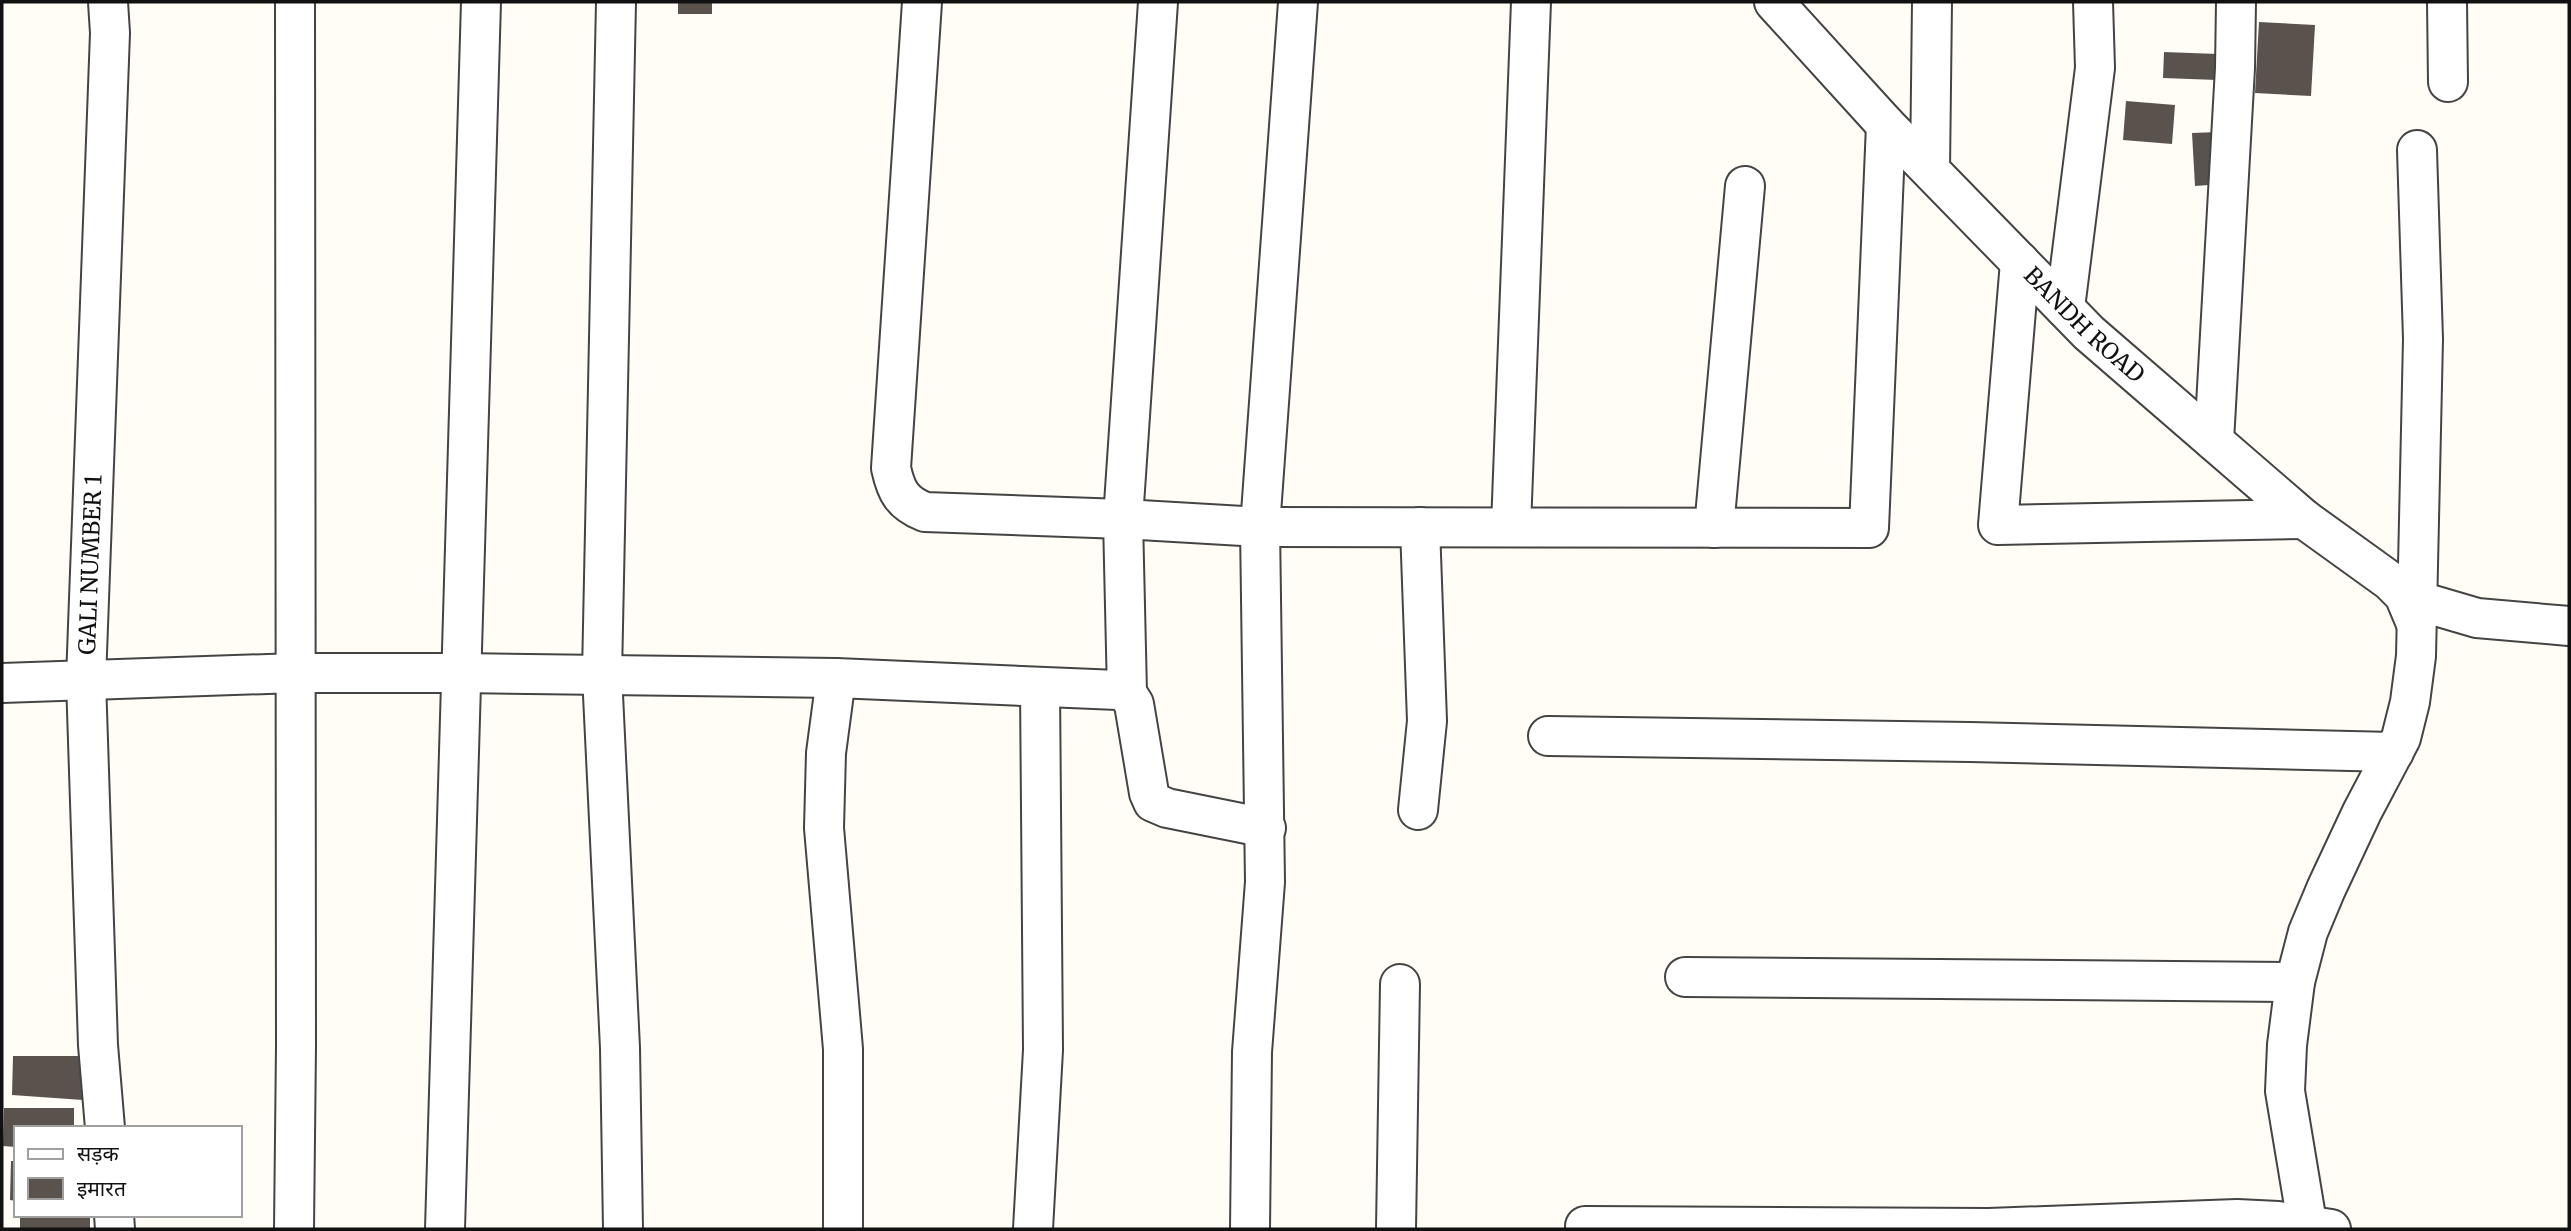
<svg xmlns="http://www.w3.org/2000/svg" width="2571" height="1231" font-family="Merriweather,'Noto Sans Devanagari',serif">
<rect width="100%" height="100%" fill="#fffdf5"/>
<path fill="#5a524d" d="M678,2h34v12h-34z
M2259,22l56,3 -4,71 -56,-3z
M2164,52l54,2 -1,26 -54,-2z
M2126,101l49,4 -3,39 -49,-4z
M2218,132l4,52 -27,2 -3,-53z
M13,1056h70v44l-71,-5z
M4,1108h70v20h-58v19l-13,-1z
M11,1161h5v40l-6,-1z
M20,1215h70v14h-70z"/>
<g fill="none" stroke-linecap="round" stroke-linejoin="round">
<g stroke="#444" stroke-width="42">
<g id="street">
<path d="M616,2l-14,672 18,374 3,181"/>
<path d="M922,2l-31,466c5,23 11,35 34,44l198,7 137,8 609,1 17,-403"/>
<path id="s1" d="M1774,2l112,123 203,208 215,186 86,62 14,14 11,26"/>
<path d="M2447,2l1,80"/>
<path d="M1930,169l2,-167"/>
<path d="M2020,262l-22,263 306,-6"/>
<path d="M2065,308l30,-240 -2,-66"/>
<path d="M2214,441l21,-373 1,-66"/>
<path d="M1511,527l20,-525"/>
<path d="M1714,528l31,-342"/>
<path d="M2419,601l58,17 92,8"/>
<path d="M836,678l-10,75 -2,75 19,221v180"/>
<path d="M2,683l294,-10h165l375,5 282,12 9,3 7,11 15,89 4,9 14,6 99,20"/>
<path d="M1127,693l-4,-174 35,-517"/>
<path d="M1548,736l422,6 424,10"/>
<path d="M1418,810l9,-89 -7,-194"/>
<path d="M1685,977l610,5"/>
<path id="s2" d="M105,1128l-7,-83 -12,-365 24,-647 -2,-31"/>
<path d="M114,1215l1,14"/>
<path d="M1585,1226l404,2 248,-9 41,2 53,8"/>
<path d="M294,1229l2,-183 -1,-1044"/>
<path d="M445,1229l36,-1227"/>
<path d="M1033,1229l10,-179 -3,-363"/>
<path d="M1250,1229l2,-177 13,-170 -5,-355 38,-525"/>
<path d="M1396,1229l4,-245"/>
<path d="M2308,1229l-23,-138 2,-46 8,-63 13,-50 18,-43 36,-77 39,-74 9,-36 6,-46 7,-317 -6,-189"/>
</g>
</g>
<use href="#street" stroke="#fff" stroke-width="38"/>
</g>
<g text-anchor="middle" stroke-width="7" stroke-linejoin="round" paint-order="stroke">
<g font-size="23" fill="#111" stroke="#fff">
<text dy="8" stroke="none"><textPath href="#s1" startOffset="448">BANDH ROAD</textPath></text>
<text dy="8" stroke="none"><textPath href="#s2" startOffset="564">GALI NUMBER 1</textPath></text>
</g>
</g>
<rect width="2571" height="1231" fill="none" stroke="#111111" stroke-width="7"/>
<rect x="14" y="1126" width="228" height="91" fill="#ffffff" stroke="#a0a0a0" stroke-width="2"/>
<rect x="28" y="1149" width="35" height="10" fill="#ffffff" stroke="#a0a0a0" stroke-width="2"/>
<text x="77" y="1161" font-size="21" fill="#111111">सड़क</text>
<rect x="28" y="1178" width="35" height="21" fill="#5a524d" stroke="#a0a0a0" stroke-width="2"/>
<text x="77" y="1196" font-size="21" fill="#111111">इमारत</text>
</svg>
